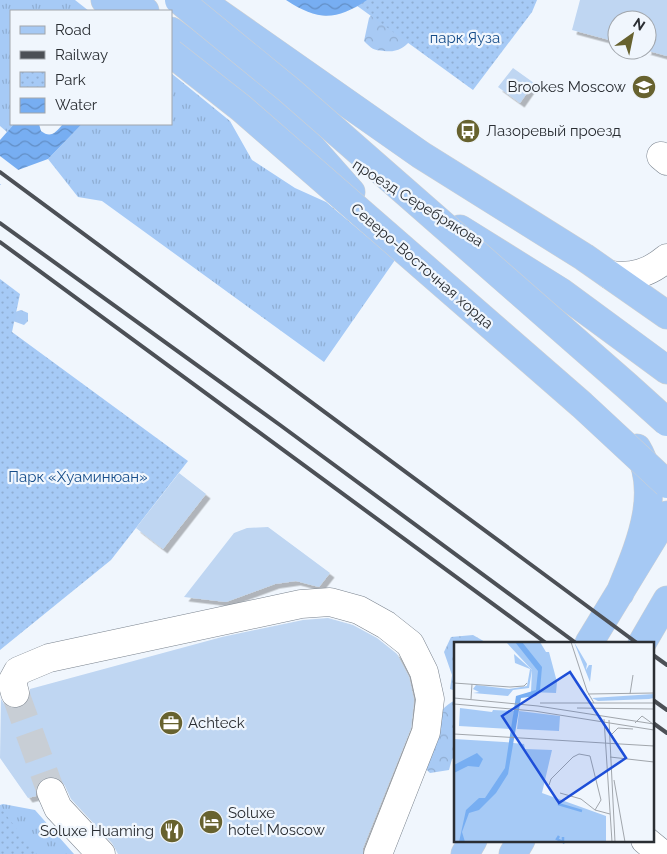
<svg xmlns="http://www.w3.org/2000/svg" width="667" height="854" font-family="Raleway,sans-serif">
<defs>
<pattern id="grass-tufts" width="24" height="20" patternUnits="userSpaceOnUse" patternTransform="scale(1.25)"><rect width="24" height="20" fill="#a6caf6"/><path d="M3 7l-1-3M5 7V3M7 7l1-3M15 17l-1-3M17 17v-4M19 17l1-3" fill="none" stroke="#8faed3"/></pattern>
<pattern id="forest-crowns" width="20" height="18" patternUnits="userSpaceOnUse" patternTransform="scale(1.25)"><rect width="20" height="18" fill="#a8caf4"/><path d="M2 6a3 3 0 1 1 6 0M12 15a3 3 0 1 1 6 0" fill="none" stroke="#91aed2"/></pattern>
<pattern id="park-dots" width="8" height="8" patternUnits="userSpaceOnUse" patternTransform="scale(1.25)"><rect width="8" height="8" fill="#a6caf6"/><path d="M2 2h.1M6 6h.1" fill="none" stroke="#8faed3" stroke-width="1.8" stroke-linecap="round"/></pattern>
<pattern id="water-waves" width="16" height="10" patternUnits="userSpaceOnUse" patternTransform="scale(1.25)"><rect width="16" height="10" fill="#77aef2"/><path d="M0 5q4-4 8 0t8 0" fill="none" stroke="#628ec5"/></pattern>
<filter id="shadow"><feDropShadow dx="4.5" dy="4.5" stdDeviation="0" flood-color="#0004"/></filter>
</defs>
<rect width="100%" height="100%" fill="#f0f6fd"/>
<path fill="url(#grass-tufts)" d="M0,0h75l14,11h-78v113h3l-7,8 -7,-6z
M171,73l59,48 22,39 43,28 31,14 69,58 -71,102 -222,-161 -24,-4 -30,-38 34,-35h89z
M3,804l32,6 39,44h-74v-49z"/>
<path fill="url(#forest-crowns)" d="M382,0l43,20c-12,16 -18,34 -41,31 -11,-1 -12,-2 -20,-10l5,-23z
M21,310l7,3v8l-4,4 -11,-4 2,-9z
M473,635l14,8h-31v48l-6,-2 2,-14 -8,-23 7,-15z
M456,700v56l-4,3 -3,11 -19,3 -10,-10c8,-21 13,-54 36,-63z"/>
<path fill="url(#park-dots)" d="M349,0h188l-5,12 -59,78z
M0,279l20,15 -8,38 176,129 -77,99 -111,90z
M0,807l36,47h-36z"/>
<path fill="url(#water-waves)" d="M286,0h81c-31,21 -49,21 -81,0z
M14,124h25l2,7c10,8 15,1 22,-7h19l-34,35 -30,11 -18,15v-45z"/>
<path fill="#f0f6fd" d="M117,0h58l-8,11h-58z
M0,156l21,16 -18,14 -3,-2z"/>
<path fill="#bfd6f2" filter="url(#shadow)" d="M580,0h87v56l-22,-6h2v-30h-30v22l-45,-12z
M513,68l21,15 -14,20 -22,-16z
M179,473l27,21 -43,55 -27,-21z
M268,527l62,46 -11,14 -23,-6 -21,3 -49,18 -42,-5 50,-64 13,-5z
M328,618l25,7 24,13 20,16 12,23 5,23 -3,28 -48,120v6h-245l-6,-11 -41,-44 -6,-13 -4,-6 -9,-4 -8,2 -6,5 -2,7v6l-8,2 -28,-40 1,-59 3,5 7,4h8l7,-4 4,-8v-7l192,-52 81,-17z"/>
<g fill="none" stroke-linecap="round" stroke-linejoin="round">
<path stroke="#c8ced5" stroke-width="28" stroke-dasharray="28 14" stroke-linecap="butt" d="M15,693l36,99"/>
<g stroke="#7a838e" stroke-width="29">
<path id="minor" d="M661,156l6,5
M610,275c23,3 39,-2 57,-17
M15,693l-3,-11 6,-11 31,-13 252,-54 29,-2 29,8 27,15 24,19 14,28 6,27 -4,33 -48,122
M51,792l7,16 43,46
M645,840l17,14"/>
</g>
<g stroke="#d0d1d2" stroke-width="29">
<path id="major" d="M105,0l14,11
M130,0l15,11
M200,0l221,155 163,102 83,58
M171,31l125,92
M281,113l70,79
M460,229l101,63 106,78
M620,593c17,-43 44,-99 17,-145
M589,643l78,-128
M642,643l25,-43
M465,854l8,-14
M513,854l8,-14"/>
</g>
<use href="#minor" stroke="#fff" stroke-width="28"/>
<use href="#major" stroke="#a6c9f4" stroke-width="28"/>
<path stroke="#4c5056" stroke-width="4" d="M0,172l637,471
M0,223l280,202 296,218
M0,242l546,401
M653,655l14,10
M653,700l14,10
M653,723l14,10"/>
<g stroke="#d0d1d2" stroke-width="29" stroke-linecap="butt">
<path id="major-bridge" d="M179,0l110,90 338,296 40,36
M171,53l70,55 341,297 85,79"/>
</g>
<use href="#major-bridge" stroke="#a6c9f4" stroke-width="28"/>
</g>
<defs>
<g id="school-disc" transform="scale(1.25)"><circle r="9.5" fill="#67622f" stroke="#f0f6fd"/><path d="M0-5L7-2L0 1L-7-2ZM-4 1L0 2.5L4 1V4Q0 6-4 4Z" fill="#fff"/></g>
<g id="bus-disc" transform="scale(1.25)"><circle r="9.5" fill="#67622f" stroke="#f0f6fd"/><path d="M-5-6H5V4H4V6H2V4H-2V6H-4V4H-5ZM-3.5-4V0h7V-4ZM-3.5 1.2v1.5H-2V1.2ZM2 1.2v1.5H3.5V1.2Z" fill="#fff"/></g>
<g id="office-disc" transform="scale(1.25)"><circle r="9.5" fill="#67622f" stroke="#f0f6fd"/><path d="M-6-3h4V-5.5h4V-3h4V5H-6ZM-1-4.5V-3h2v-1.5ZM-6 0V1H6V0Z" fill="#fff"/></g>
<g id="hotel-disc" transform="scale(1.25)"><circle r="9.5" fill="#67622f" stroke="#f0f6fd"/><path d="M-6-4.5h1.5V1H6V5H4.5V3h-9V5H-6ZM-4 0a1.8 1.8 0 1 1 3.6 0ZM.5 0V-2.5h3Q6-2.5 6 0Z" fill="#fff"/></g>
<g id="restaurant-disc" transform="scale(1.25)"><circle r="9.5" fill="#67622f" stroke="#f0f6fd"/><path d="M-5-6h1v4h1v-4h1v4h1v-4h1v5L-1.5 .5V6h-2V.5L-5-1ZM5-6V6H3V1.5H1.5Q1.5-4 5-6Z" fill="#fff"/></g>
</defs>
<g fill-rule="evenodd">
<use href="#school-disc" x="644" y="87"/>
<use href="#bus-disc" x="468" y="131"/>
<use href="#office-disc" x="171" y="723"/>
<use href="#hotel-disc" x="211" y="822"/>
<use href="#restaurant-disc" x="172" y="831"/>
</g>
<g text-anchor="middle" stroke-width="4.5" stroke-linejoin="round" paint-order="stroke">
<g font-size="15" fill="#154c89" stroke="#f0f6fd">
<text x="465" y="43">парк Яуза</text>
<text x="78" y="482">Парк «Хуаминюан»</text>
</g>
<g font-size="15" fill="#2a2e33" stroke="#f0f6fd" text-anchor="start">
<text x="626" y="92" text-anchor="end">Brookes Moscow</text>
<text x="486" y="136">Лазоревый проезд</text>
<text x="188" y="728">Achteck</text>
<text x="228" y="818">Soluxe<tspan x="228" dy="17">hotel Moscow</tspan></text>
<text x="154" y="836" text-anchor="end">Soluxe Huaming</text>
</g>
<g font-size="15" fill="#2a2e33" stroke="#f0f6fd">
<text transform="translate(418 203) rotate(32)" y="5">проезд Серебрякова</text>
<text transform="translate(422 266) rotate(41)" y="5">Северо-Восточная хорда</text>
</g>
</g>
<g transform="translate(454 642)">
<rect width="200" height="200" fill="#f0f6fd"/>
<path d="M120,0l13,22 -1,6 3,-5h3l-2,17zM60,12l18,16 -3,18 -16,2 -5,6 -35,-3 6,-1 -6,-3 3,-4 33,4 18,-3 3,-17 -15,-6zM200,52v4l-5,1 -51,2 -6,-3zM6,66l32,4 1,-2 21,1 -2,18 -53,-3zM65,69l41,5 -1,15 -42,-2z" fill="#a6caf6"/>
<path d="M52,0h34l6,10h3l8,30 -1,11 -25,-1 1,-22zM0,97l50,3 20,2 1,5 27,1 -10,43 64,23v26h-152z" fill="#a6caf6"/>
<path d="M61,0h7l20,25 -2,23 -4,6 -15,2 -13,76 -12,19 -17,17 -10,3 -7,19 3,10h-6l7,-32 13,-12h6l20,-30 11,-72 20,-6 2,-19zM23,111l6,6 -4,8 -11,-1 -14,7v-8z" fill="#77aef2"/>
<path fill="none" stroke="#77aef2" stroke-width="2.5" d="M104,162l24,7M105,194l-2,3 6,3v-5"/>
<path fill="none" stroke="#a1a6ac" stroke-width="1" d="M117,0l16,49 7,12M0,41l56,4 14,-1 3,-3M134,52l66,-1M176,52l3,-19M0,56l84,8 116,18M17,57l1,-15M86,61h114M0,62l80,7 120,19M123,66l77,1M150,77l8,123M155,78l6,122M181,81l7,-7 11,8M0,92l200,12M157,93l7,-7 15,1M156,115l44,5M160,138l11,62M95,143l2,-6 22,-22 6,-3 11,2 11,44 -6,10 -14,-11 -21,-6M141,168l15,4"/>
<path fill="#1d4ed8" fill-opacity="0.15" stroke="#1d4ed8" stroke-width="2.5" d="M116,30l56,86 -67,45 -57,-87z"/>
<rect width="200" height="200" fill="none" stroke="#2a2e33" stroke-width="2.5"/>
</g>
<rect x="10" y="10" width="162" height="115" fill="#f0f6fd" stroke="#a1a6ac"/>
<rect x="20" y="26" width="25" height="8" fill="#a6c9f4" stroke="#a1a6ac"/>
<text x="55" y="35" font-size="15" fill="#2a2e33">Road</text>
<rect x="20" y="51" width="25" height="8" fill="#4c5056" stroke="#a1a6ac"/>
<text x="55" y="60" font-size="15" fill="#2a2e33">Railway</text>
<rect x="20" y="72" width="25" height="15" fill="url(#park-dots)" stroke="#a1a6ac"/>
<text x="55" y="85" font-size="15" fill="#2a2e33">Park</text>
<rect x="20" y="98" width="25" height="15" fill="url(#water-waves)" stroke="#a1a6ac"/>
<text x="55" y="110" font-size="15" fill="#2a2e33">Water</text>
<g transform="translate(632 35) rotate(33)"><circle r="24" fill="#f0f6fd" stroke="#a1a6ac"/>
<path d="M0-4L9 19L0 12L-9 19Z" fill="#67622f"/>
<text y="-8" font-size="14" font-weight="bold" text-anchor="middle" fill="#2a2e33">N</text>
</g>
</svg>
